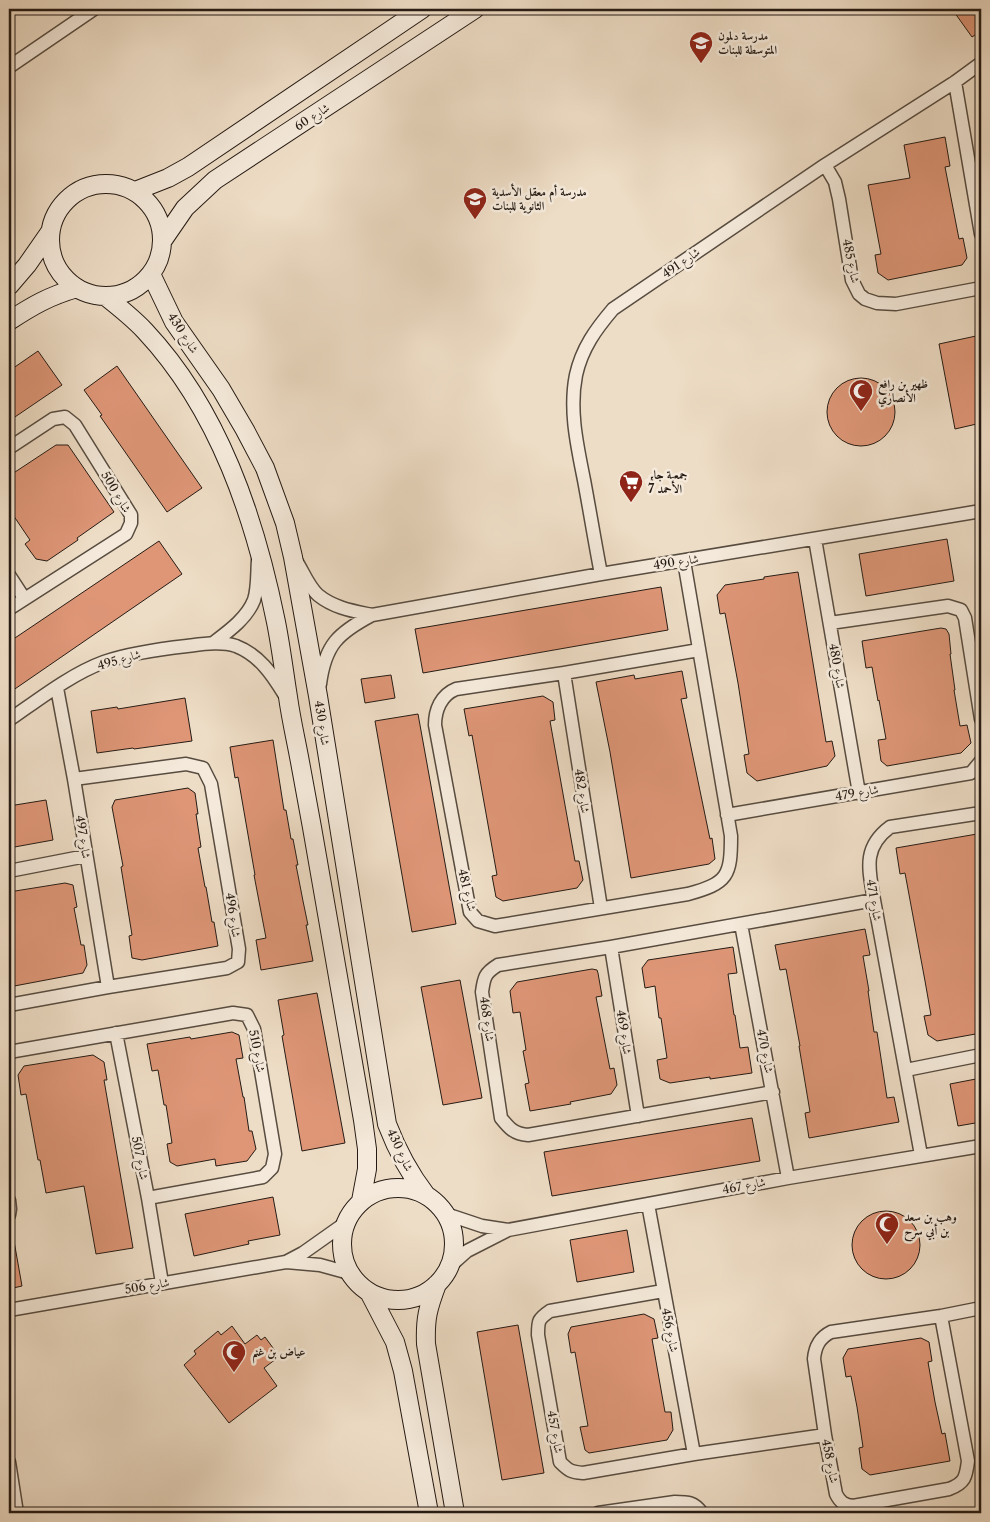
<svg xmlns="http://www.w3.org/2000/svg" width="990" height="1522" font-family="'Libre Caslon Text',Amiri,serif">
<rect width="100%" height="100%" fill="#eeddc6"/>
<filter id="stains"><feTurbulence type="fractalNoise" baseFrequency=".004" numOctaves="4"/><feColorMatrix values="0 0 0 0 .2 0 0 0 0 .09 0 0 0 0 .02 0 0 0 .5 -.17"/></filter>
<radialGradient id="worn" r=".72"><stop offset=".6" stop-color="#630" stop-opacity="0"/><stop offset="1" stop-color="#630" stop-opacity=".3"/></radialGradient>
<path fill="#de9677" stroke="#251b14" d="M952,9h29v22l-9,6z
M945,137l5,29 -5,1 14,72 4,-1 4,20 -5,7 -74,15 -10,-7 -3,-18 6,-1 -13,-69 42,-7 -6,-33z
M976,336l5,24v63l-26,6 -16,-85z
M38,351l24,34 -53,36v-50z
M117,366l85,122 -35,24 -67,-96 2,-1 -18,-25z
M827 412a34 34 0 1 1 68 0a34 34 0 1 1-68 0Z
M56,445h12l46,67 -37,26 1,2 -31,21 -11,-2 -11,-15 5,-4 -21,-31v-33z
M947,539l7,42 -88,15 -7,-42z
M159,541l23,33 -173,119v-51z
M798,572l28,170 6,-1 3,15 -8,10 -70,15 -10,-8 -3,-18 5,-1 -11,-71 -13,-70 -5,1 -3,-19 8,-10 39,-6v-2z
M661,587l7,43 -245,43 -8,-44z
M941,628l5,1 3,5 2,20h-1l5,36h-1l6,36 7,-1 4,18 -10,10 -74,13 -6,-5 -3,-21 8,-1 -7,-39 -1,1 -6,-34 -6,1 -4,-27z
M682,671l5,27 -6,1 29,140 2,-1 3,21 -6,5 -78,14 -21,-126 -14,-70 38,-7 1,4z
M391,675l4,23 -30,5 -4,-24z
M543,696l10,6 2,18 -5,1 25,140h4l4,19 -6,8 -74,13 -7,-4 -4,-21 5,-1 -25,-140 -3,1 -5,-27z
M185,698l7,43 -58,8 -1,-1 -36,5 -6,-42 26,-4 1,2z
M418,714l38,210 -44,8 -37,-211z
M273,740l11,70h2l5,29h2l5,26h-2l7,36 5,24h-2l7,36 -52,9 -5,-30 10,-2 -12,-63h1l-17,-98 -3,1 -5,-31z
M188,788l7,5 3,21h-2l5,33 -3,1 7,39h1l6,35h2l4,24 -76,14 -10,-2 -3,-22 3,-1 -11,-68 2,-1 -11,-59 3,-7z
M46,800l7,40 -44,8v-42z
M977,834l4,2v197l-44,8 -9,-6 -4,-19 7,-1 -6,-34 -20,-108 -5,1 -4,-26z
M65,883l8,2 4,22 -3,1 7,37h3l3,20 -4,8 -74,14v-95z
M865,929l5,26 -7,1 6,35h-1l6,41h3l10,66 7,-1 5,25 -90,16 -4,-25 5,-1 -11,-66h1l-14,-77 -6,1 -5,-25z
M733,947l4,26 -9,1 6,41h1l5,33 8,-1 4,26 -42,6v-2l-40,6 -10,-4 -3,-19 10,-2 -6,-40h-2l-4,-32 -10,2 -3,-20 6,-8z
M592,969l5,1 1,3 4,23 -6,1 14,72 4,-1 3,17 -6,9 -41,8 1,2 -41,7 -5,-27 4,-1 -6,-32 3,-1 -6,-38 -7,1 -3,-22 7,-9z
M460,980l22,118 -39,7 -22,-118z
M317,993l28,150 -43,8 -20,-115 2,-1 -6,-35z
M232,1032l7,3 4,23 -7,1 7,38h1l5,34h3l4,18 -9,12 -31,5 -1,-7 -38,7 -7,-4 -3,-18 5,-1 -6,-38h-2l-6,-35 -6,1 -5,-27 43,-7 1,2z
M93,1055l11,7 3,18h-3l29,168 -37,6 -12,-68 -38,7 -6,-33h-2l-12,-66 -5,1 -3,-20 6,-9z
M981,1078v44l-23,4 -8,-42z
M752,1118l8,43 -208,35 -8,-44z
M273,1197l7,38 -32,6 1,3 -55,12 -9,-42z
M852 1245a34 34 0 1 1 68 0a34 34 0 1 1-68 0Z
M627,1230l7,42 -57,10 -7,-42z
M14,1241l8,45 -13,3v-47z
M644,1314l10,5 4,19 -6,1 13,73h6l2,18 -6,10 -78,13 -4,-3 -5,-23 8,-1 -7,-39 -6,-35 -4,1 -3,-19 3,-7z
M518,1325l26,148 -42,7 -25,-148z
M232,1326l13,18 12,-9 4,5 4,-3 11,15 -4,3 4,4 -12,9 13,18 -48,37 -45,-58 12,-11 -2,-3 24,-20 3,4z
M921,1338l8,4 3,19 -4,1 7,40 7,32 3,-1 5,28 -80,14 -8,-6 -3,-21 4,-1 -6,-40 -6,-31 -5,1 -3,-19 5,-9z"/>
<g fill="none" stroke-linecap="round" stroke-linejoin="round">
<g stroke="#574c40" stroke-width="15">
<path id="street" d="M9,67l85,-58
M955,82l26,152
M825,165l10,17 4,17 13,81 7,14 6,5 12,4 19,1 85,-16
M9,448l44,-29 12,-2 10,8 56,90v8l-5,11 -117,75
M815,539l44,254
M684,561l47,275c0,40 -3,47 -43,58l-193,32 -17,-5 -8,-9 -35,-187c0,-15 6,-30 21,-36l108,-16 135,-23
M297,562c6,10 12,25 21,33 16,13 35,16 54,20
M601,574c-6,-31 -11,-62 -17,-94 -7,-35 -15,-70 -8,-105 6,-27 20,-46 37,-66l212,-144 130,-83 26,-19
M9,575l15,23
M830,623l118,-17 13,4 4,8 16,101
M213,643c16,-12 34,-25 41,-43 4,-12 3,-28 4,-40
M564,673l37,235
M320,684c5,-39 18,-51 52,-69l229,-41 380,-63
M57,688l17,91 34,208
M9,720c29,-20 62,-46 95,-58 26,-9 56,-13 83,-16 16,-2 34,-5 49,0 23,9 36,28 48,48
M727,815l244,-42 10,-12
M9,871l77,-15
M741,924l47,254
M611,947l27,169
M9,1005l99,-18 119,-19 11,-6 1,-13 -28,-165 -8,-16 -17,-4 -112,15
M116,1033l32,165 14,85
M9,1052l224,-39 14,2 7,14 21,125 -3,14 -9,9 -115,21
M906,1070l75,-15
M773,1092l-245,43c-14,-1 -19,-7 -27,-17l-19,-126c2,-15 3,-19 16,-27l113,-18 263,-47
M921,1155l-47,-255c-5,-30 -12,-52 16,-73l91,-14
M9,1200l1,9 -1,6
M648,1204l46,250
M446,1214l36,12 26,4
M286,1262l17,-9 41,-29
M449,1267l18,-16 41,-21 280,-52 193,-32
M663,1291l-113,20c-12,8 -12,10 -12,24l22,127c9,9 11,10 23,11l111,-19 131,-19
M9,1310l277,-48 34,3 29,8
M941,1316l27,145c-2,16 -3,22 -19,28l-96,17c-9,-1 -13,-4 -17,-12l-11,-59 -11,-76c1,-12 5,-21 17,-27l110,-16 40,-8
M9,1462l8,51
M598,1513l77,-11c13,0 19,0 27,11"/>
</g>
<g stroke="#251b14" stroke-width="20">
<path id="secondary" d="M50 240a56 56 0 1 1 112 0a56 56 0 1 1-112 0Z
M135,191l33,-13 20,-11 234,-158
M163,240l22,-32 30,-28 260,-171
M151,274l23,48 47,67 24,41 20,38 20,55 8,34 25,139 69,428c10,26 22,49 39,71
M9,286l18,-21 23,-33
M105,296c14,11 28,22 40,35 74,79 110,187 131,291 5,25 8,50 12,75 3,22 8,43 12,65 22,119 43,238 63,358l4,29v20l-6,32
M9,321c23,-15 40,-25 68,-33
M342 1244a56 56 0 1 1 112 0a56 56 0 1 1-112 0Z
M437,1284c-9,24 -12,34 -11,60l29,169
M369,1292l26,50 8,29 26,142"/>
</g>
<use href="#street" stroke="#f4e9da" stroke-width="12"/>
<use href="#secondary" stroke="#f4e9da" stroke-width="18"/>
</g>
<defs>
<g id="school-pin" transform="scale(1.25)"><path d="M0 17L-7.5 6A9.5 9.5 0 1 1 7.5 6Z" fill="#8f2418" stroke="#f4e9da"/><path d="M0-5L7-2L0 1L-7-2ZM-4 1L0 2.5L4 1V4Q0 6-4 4Z" fill="#fff"/></g>
<g id="mosque-pin" transform="scale(1.25)"><path d="M0 17L-7.5 6A9.5 9.5 0 1 1 7.5 6Z" fill="#8f2418" stroke="#f4e9da"/><path d="M3.5-4.9A6 6 0 1 0 3.5 4.9A5 5 0 1 1 3.5-4.9Z" fill="#fff"/></g>
<g id="supermarket-pin" transform="scale(1.25)"><path d="M0 17L-7.5 6A9.5 9.5 0 1 1 7.5 6Z" fill="#8f2418" stroke="#f4e9da"/><path d="M-6-5.5h2.5l.6 2H6L4.5 2H-2.5L-4.4-4H-6ZM-1.5 3.2a1.3 1.3 0 1 0 .1 0ZM3 3.2a1.3 1.3 0 1 0 .1 0Z" fill="#fff"/></g>
</defs>
<g fill-rule="evenodd">
<use href="#school-pin" x="701" y="43"/>
<use href="#school-pin" x="475" y="199"/>
<use href="#mosque-pin" x="861" y="391"/>
<use href="#supermarket-pin" x="631" y="482"/>
<use href="#mosque-pin" x="887" y="1224"/>
<use href="#mosque-pin" x="234" y="1352"/>
</g>
<g text-anchor="middle" stroke-width="5" stroke-linejoin="round" paint-order="stroke">
<g font-size="12" font-weight="bold" fill="#251b14" stroke="#f4e9da" text-anchor="start">
<text x="718" y="40">مدرسة دلمون<tspan x="718" dy="14">المتوسطة للبنات</tspan></text>
<text x="492" y="196">مدرسة أم معقل الأسدية<tspan x="492" dy="14">الثانوية للبنات</tspan></text>
<text x="878" y="388">ظهير بن رافع<tspan x="878" dy="14">الأنصاري</tspan></text>
<text x="648" y="479">جمعية جابر<tspan x="648" dy="14">الأحمد 7</tspan></text>
<text x="904" y="1221">وهب بن سعد<tspan x="904" dy="14">بن أبي سرح</tspan></text>
<text x="252" y="1356">عياض بن غنم</text>
</g>
<g font-size="12" fill="#251b14" stroke="#f4e9da">
<text transform="translate(312 117) rotate(-33)" y="4">شارع 60</text>
<text transform="translate(851 261) rotate(78)" y="4">شارع 485</text>
<text transform="translate(681 263) rotate(-35)" y="4">شارع 491</text>
<text transform="translate(183 333) rotate(57)" y="4">شارع 430</text>
<text transform="translate(116 492) rotate(59)" y="4">شارع 500</text>
<text transform="translate(676 562) rotate(-9)" y="4">شارع 490</text>
<text transform="translate(119 660) rotate(-16)" y="4">شارع 495</text>
<text transform="translate(837 666) rotate(80)" y="4">شارع 480</text>
<text transform="translate(322 723) rotate(81)" y="4">شارع 430</text>
<text transform="translate(582 791) rotate(81)" y="4">شارع 482</text>
<text transform="translate(857 793) rotate(-10)" y="4">شارع 479</text>
<text transform="translate(83 837) rotate(81)" y="4">شارع 497</text>
<text transform="translate(467 890) rotate(76)" y="4">شارع 481</text>
<text transform="translate(874 900) rotate(80)" y="4">شارع 471</text>
<text transform="translate(233 915) rotate(81)" y="4">شارع 496</text>
<text transform="translate(487 1019) rotate(82)" y="4">شارع 468</text>
<text transform="translate(624 1032) rotate(81)" y="4">شارع 469</text>
<text transform="translate(257 1051) rotate(79)" y="4">شارع 510</text>
<text transform="translate(765 1051) rotate(79)" y="4">شارع 470</text>
<text transform="translate(400 1150) rotate(65)" y="4">شارع 430</text>
<text transform="translate(140 1158) rotate(79)" y="4">شارع 507</text>
<text transform="translate(744 1186) rotate(-11)" y="4">شارع 467</text>
<text transform="translate(147 1286) rotate(-10)" y="4">شارع 506</text>
<text transform="translate(670 1330) rotate(79)" y="4">شارع 456</text>
<text transform="translate(555 1432) rotate(80)" y="4">شارع 457</text>
<text transform="translate(830 1461) rotate(79)" y="4">شارع 458</text>
</g>
</g>
<rect width="990" height="1522" fill="none" stroke="#eeddc6" stroke-width="30"/>
<rect x="10" y="10" width="970" height="1502" fill="none" stroke="#251b14" stroke-width="2.5"/>
<rect x="15" y="15" width="960" height="1492" fill="none" stroke="#251b14"/>
<rect width="100%" height="100%" filter="url(#stains)"/>
<rect width="100%" height="100%" fill="url(#worn)"/>
</svg>
